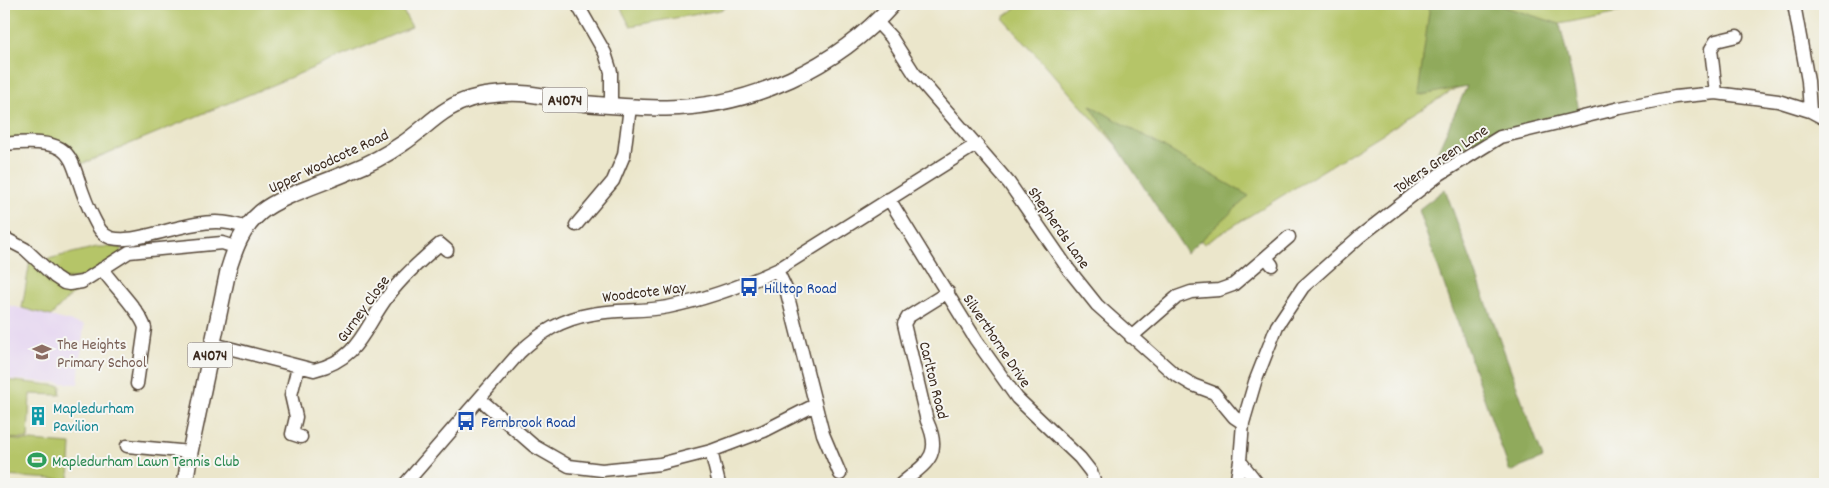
<svg xmlns="http://www.w3.org/2000/svg" width="1829" height="488" font-family="Dekko,sans-serif">
<rect width="100%" height="100%" fill="#f6f6f2"/>
<filter id="ink" filterUnits="userSpaceOnUse"><feTurbulence type="fractalNoise" baseFrequency=".02" numOctaves="2"/><feDisplacementMap in="SourceGraphic" scale="10" xChannelSelector="R" yChannelSelector="G"/><feConvolveMatrix kernelMatrix="1 2 1 2 8 2 1 2 1" color-interpolation-filters="sRGB"/></filter>
<filter id="wash" filterUnits="userSpaceOnUse"><feTurbulence type="fractalNoise" baseFrequency=".0096" numOctaves="4" result="noise"/><feDisplacementMap in="SourceGraphic" scale="20" xChannelSelector="R" yChannelSelector="G"/><feGaussianBlur stdDeviation="1.12" result="paint"/><feColorMatrix in="noise" values="0 0 0 0 0 0 0 0 0 0 0 0 0 0 0 0 0 1.4 0 .05"/><feComposite in="paint" operator="in"/></filter>
<g filter="url(#wash)">
<rect width="100%" height="100%" fill="#ebe6cb"/>
<path fill="#e4d3f1" d="M4,304l80,21 -6,59 -74,-5z"/>
<path fill="#b5c568" stroke="#787843" d="M4,4h395l13,23 -333,138 -1,-6 -14,-14 -60,-4z
M619,4h114l-13,6 -90,16z
M1021,4h638l-99,20 -356,220 -201,-226z
M97,247h24v8l-37,22 -19,2 -19,-16 3,-4 3,-1z
M30,261l16,11 39,13 -18,14 -16,17 -29,-8z
M4,380l57,6 -1,9 -30,-1 -2,45 -24,-1z
M4,439l67,5 -2,36 -65,-4z"/>
<path fill="#90aa5c" stroke="#666a3d" d="M1430,4h65l65,20 20,90 -105,27 -49,36 41,-91 -49,10z
M1090,105l159,91 -62,57z
M1445,189l98,269 -33,14 -92,-262z"/>
</g>
<g filter="url(#ink)">
<g fill="none" stroke-linecap="round" stroke-linejoin="round">
<g stroke="#554638" stroke-width="15">
<path id="minor" d="M577,4l28,49 6,19v33
M1794,4l14,77 2,30
M877,22l14,15 23,36 95,110 60,87 28,35 76,68 20,12 21,8 20,24 9,6
M1716,93l-5,-44 5,-8 21,-5
M4,144c83,-8 60,17 90,75 4,8 8,16 17,19 13,3 25,0 38,-3 31,-7 66,-21 96,-7
M889,199l87,141 41,58 63,60 11,14 4,12
M576,225l37,-44 11,-26 6,-48
M4,238l21,11 30,28 9,6 5,1 13,-2 47,-30 93,-9 13,4
M1266,257l23,-20
M102,269c11,16 39,43 43,59l-8,56
M777,270l9,19 37,145 17,40
M1131,337l46,-40 14,-5 28,-2 14,-5 33,-28 6,8
M213,344l101,26c46,-11 49,-41 74,-74 15,-20 33,-36 52,-52l7,6
M298,367l-7,28 5,22 -4,17 9,3
M480,399l54,47 35,20 33,4 58,-6 51,-13 53,-20 51,-26
M127,446l63,6
M711,451l8,33
M1240,461l18,23
M405,484l114,-131c22,-21 43,-34 73,-39 25,-5 51,-2 76,-7 39,-8 74,-21 109,-37l200,-126
M901,484c25,-21 42,-28 26,-63l-23,-97 4,-7 40,-25
M1236,484l4,-23 3,-38 12,-41 22,-56 26,-39 56,-50 81,-63 60,-37 120,-29 55,-11 41,-4 62,8 32,10 15,8"/>
</g>
<g stroke="#554638" stroke-width="18">
<path id="major" d="M185,484l5,-32 38,-181c7,-23 14,-43 33,-59 19,-16 66,-30 90,-41 18,-7 35,-16 51,-27 16,-10 29,-25 46,-35 14,-9 34,-14 51,-15 31,-4 60,7 91,10 25,2 50,4 76,4 85,-1 171,-41 227,-104"/>
</g>
<use href="#minor" stroke="#fff" stroke-width="12"/>
<use href="#major" stroke="#fff" stroke-width="15"/>
</g>
</g>
<defs>
<g id="bus-bare" transform="scale(1.5)"><path d="M-5-6H5V4H4V6H2V4H-2V6H-4V4H-5ZM-3.5-4V0h7V-4ZM-3.5 1.2v1.5H-2V1.2ZM2 1.2v1.5H3.5V1.2Z" fill="#1a4fb4" stroke="#f6f6f2" stroke-width="2.5" paint-order="stroke"/></g>
<g id="school-bare" transform="scale(1.5)"><path d="M0-5L7-2L0 1L-7-2ZM-4 1L0 2.5L4 1V4Q0 6-4 4Z" fill="#8d6e63" stroke="#f6f6f2" stroke-width="2.5" paint-order="stroke"/></g>
<g id="building-bare" transform="scale(1.5)"><path d="M-4-6H4V6H1V3H-1V6H-4ZM-2.5-4.3h1.7v1.8h-1.7ZM.8-4.3h1.7v1.8H.8ZM-2.5-1h1.7V.8h-1.7ZM.8-1h1.7V.8H.8Z" fill="#0f9aa8" stroke="#f6f6f2" stroke-width="2.5" paint-order="stroke"/></g>
<g id="stadium-bare" transform="scale(1.5)"><path d="M0-5a6.5 5 0 1 0 0 10a6.5 5 0 1 0 0-10ZM-3.5-1.8h7v3.6h-7Z" fill="#2e9e5b" stroke="#f6f6f2" stroke-width="2.5" paint-order="stroke"/></g>
</defs>
<g fill-rule="evenodd">
<use href="#bus-bare" x="749" y="287"/>
<use href="#school-bare" x="42" y="352"/>
<use href="#building-bare" x="38" y="416"/>
<use href="#bus-bare" x="466" y="421"/>
<use href="#stadium-bare" x="37" y="460"/>
</g>
<g text-anchor="middle" stroke-width="4" stroke-linejoin="round" paint-order="stroke">
<g fill="#f6f6f2" stroke="#73675e" stroke-width="1">
<rect x="542.5" y="87.5" width="45" height="25" rx="4"/>
<rect x="187.5" y="342.5" width="45" height="25" rx="4"/>
</g>
<g font-size="15" font-weight="bold" fill="#3b2a1e">
<text x="565" y="105">A4074</text>
<text x="210" y="360">A4074</text>
</g>
<g font-size="16" fill="#3b2a1e" stroke="#f6f6f2">
<text transform="translate(1440 158) rotate(-34)" y="6">Tokers Green Lane</text>
<text transform="translate(328 160) rotate(-25)" y="6">Upper Woodcote Road</text>
<text transform="translate(1060 227) rotate(55)" y="6">Shepherds Lane</text>
<text transform="translate(644 291) rotate(-7)" y="6">Woodcote Way</text>
<text transform="translate(362 308) rotate(-54)" y="6">Gurney Close</text>
<text transform="translate(998 340) rotate(56)" y="6">Silverthorne Drive</text>
<text transform="translate(935 380) rotate(76)" y="6">Carlton Road</text>
</g>
<g font-size="16" fill="#164399" stroke="#f6f6f2" text-anchor="start">
<text x="764" y="293">Hilltop Road</text>
<text x="481" y="427">Fernbrook Road</text>
</g>
<g font-size="16" fill="#785e54" stroke="#f6f6f2" text-anchor="start">
<text x="57" y="349">The Heights<tspan x="57" dy="18">Primary School</tspan></text>
</g>
<g font-size="16" fill="#0d838f" stroke="#f6f6f2" text-anchor="start">
<text x="53" y="413">Mapledurham<tspan x="53" dy="18">Pavilion</tspan></text>
</g>
<g font-size="16" fill="#27864d" stroke="#f6f6f2" text-anchor="start">
<text x="52" y="466">Mapledurham Lawn Tennis Club</text>
</g>
</g>
<rect width="1829" height="488" fill="none" stroke="#f6f6f2" stroke-width="20"/>
</svg>
